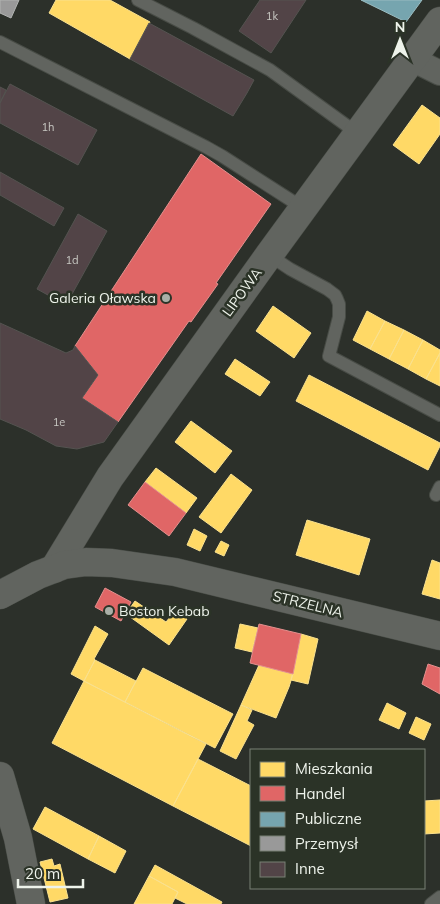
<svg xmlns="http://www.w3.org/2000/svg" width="440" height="904" font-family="Mulish,sans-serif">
<rect width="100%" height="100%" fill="#2c302a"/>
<path fill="#ffd966" stroke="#fae18e" d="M56,0h54l40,22 -20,37 -81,-46z
M422,105l18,13v16l-21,30 -26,-19z
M273,306l38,27 -17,25 -38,-27z
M367,311l18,10 -15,28 -17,-9z
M385,321l19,9 -15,29 -19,-10z
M404,330l19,10 -15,29 -19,-10z
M423,340l17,10v3l-14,26 -18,-10z
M440,353v33l-14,-7z
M235,359l35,23 -10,14 -35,-22z
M309,375l131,68v3l-12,24 -132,-69z
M191,421l41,30 -17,22 -40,-31z
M156,468l41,30 -11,15 -41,-31z
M231,474l21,16 -31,43 -22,-16z
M307,520l63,19 -11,36 -63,-20z
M194,529l13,7 -7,15 -13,-6z
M221,541l8,4 -5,11 -9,-4z
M432,560l8,3v36l-18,-5z
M135,601l31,21 9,-11 12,8 -18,26 -43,-31z
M240,624l18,4 -6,24 -17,-4z
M95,626l13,8 -14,25 1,1 -11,21 -13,-7z
M301,634l17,5 -10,45 -17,-4z
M95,660l41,21 -11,21 -41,-21z
M259,665l34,9 -4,13 -13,31 -35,-13z
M143,668l90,46 -18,34 -90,-46z
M84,681l122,63 -33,62 -121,-63z
M387,703l19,10 -7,16 -20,-9z
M241,705l11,5 -5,11 7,4 -18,34 -16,-8z
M416,717l15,7 -7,16 -15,-7z
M198,759l53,27v60l-78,-40z
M440,800v33l-16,1v-33z
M45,807l54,29 -11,23 -55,-30z
M99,836l27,15 -11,22 -27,-14z
M52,859l2,7 6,-2 8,34 -18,4 -10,-40z
M155,865l67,37 -1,2h-34l-12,-6 3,-6 -29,-16z
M149,876l29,16 -6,12h-38z"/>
<path fill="#e06666" stroke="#e4908e" d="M201,154l70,50 -55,79 2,1 -27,38 -2,-1 -71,101 -36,-24 16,-23 -23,-29z
M145,482l41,31 -17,23 -41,-31z
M105,588l26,14 -10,19 -26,-14z
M259,624l42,10 -8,40 -43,-11z
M428,664l12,4v26l-18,-10z"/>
<path fill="#76a5af" stroke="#9abcc1" d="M361,0h61l-16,22z"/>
<path fill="#999" stroke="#b2b4b2" d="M0,0h19l-8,18 -11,-5z"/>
<path fill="#524447" stroke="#545350" d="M260,0h46l-35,53 -32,-22z
M149,23l105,57 -7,13 -14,23 -103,-57z
M10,84l87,46 -19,35 -78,-42v-20z
M0,87l6,3 -6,13z
M0,172l64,36 -10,18 -54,-31z
M78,214l29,17 -41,74 -29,-16z
M0,323l66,30 7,-3 2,-4 23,29 -16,23 36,24 -14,20 -27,7 -21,-3 -30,-16 -26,-11z"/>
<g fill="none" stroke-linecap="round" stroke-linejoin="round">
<g stroke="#484c46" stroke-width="14">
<path id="service" d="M138,0l55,28 77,42 87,63
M0,42l206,105 16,9 81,52
M269,255l21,14 37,20 8,6 2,4 2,5v13l-10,39 111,59
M436,495l4,-8
M431,904l9,-7"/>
</g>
<g stroke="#484c46" stroke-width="26">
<path id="minor" d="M412,59l28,14"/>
</g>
<g stroke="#484c46" stroke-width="29">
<path id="tertiary" d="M54,569l56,-92 159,-222 171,-234
M0,776l18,62 13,66"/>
</g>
<g stroke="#484c46" stroke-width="29">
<path id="secondary" d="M0,595l38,-20 26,-10 22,-3 26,1 63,9 265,64"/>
</g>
<use href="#service" stroke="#61645f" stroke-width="12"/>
<use href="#minor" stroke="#61645f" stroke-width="24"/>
<use href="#tertiary" stroke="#61645f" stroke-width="28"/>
<use href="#secondary" stroke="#61645f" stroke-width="28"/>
</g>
<g fill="#aaafa7" stroke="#2b3327" stroke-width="2">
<circle cx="166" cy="298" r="5"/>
<circle cx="109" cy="611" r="5"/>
</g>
<g text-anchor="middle" stroke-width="5" stroke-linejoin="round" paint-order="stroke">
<g font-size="11" fill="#c7c7c2">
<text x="272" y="20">1k</text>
<text x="48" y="131">1h</text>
<text x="72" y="264">1d</text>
<text x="59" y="426">1e</text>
</g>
<g font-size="14" fill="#eef3eb" stroke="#2b3327">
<text transform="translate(242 292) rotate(-54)" y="5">LIPOWA</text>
<text transform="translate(308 604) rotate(14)" y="5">STRZELNA</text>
</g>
<g font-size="14" fill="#eef3eb" stroke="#2b3327" text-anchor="end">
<text x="156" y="303">Galeria Oławska</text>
<text x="119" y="616" text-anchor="start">Boston Kebab</text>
</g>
</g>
<rect x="250" y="749" width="175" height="140" fill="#2b3327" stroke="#798075"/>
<rect x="260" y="762" width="25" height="15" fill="#ffd966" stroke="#798075"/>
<text x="295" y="774" font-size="15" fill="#eef3eb">Mieszkania</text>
<rect x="260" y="786" width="25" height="15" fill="#e06666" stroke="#798075"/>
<text x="295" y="799" font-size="15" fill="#eef3eb">Handel</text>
<rect x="260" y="812" width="25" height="15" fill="#76a5af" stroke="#798075"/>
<text x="295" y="824" font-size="15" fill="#eef3eb">Publiczne</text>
<rect x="260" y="836" width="25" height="15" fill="#999999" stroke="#798075"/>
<text x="295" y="849" font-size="15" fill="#eef3eb">Przemysł</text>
<rect x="260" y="862" width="25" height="15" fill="#524447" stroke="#798075"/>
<text x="295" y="874" font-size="15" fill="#eef3eb">Inne</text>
<g transform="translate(400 40)" stroke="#2b3327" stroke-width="4" paint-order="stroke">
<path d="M0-4L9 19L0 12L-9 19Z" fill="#eef3eb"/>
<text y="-8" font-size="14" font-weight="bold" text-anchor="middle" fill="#eef3eb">N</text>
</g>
<path d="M18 879v8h65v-8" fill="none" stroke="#eef3eb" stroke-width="2.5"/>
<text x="25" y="879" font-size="15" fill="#eef3eb" stroke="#2b3327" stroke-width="4" paint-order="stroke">20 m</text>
</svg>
